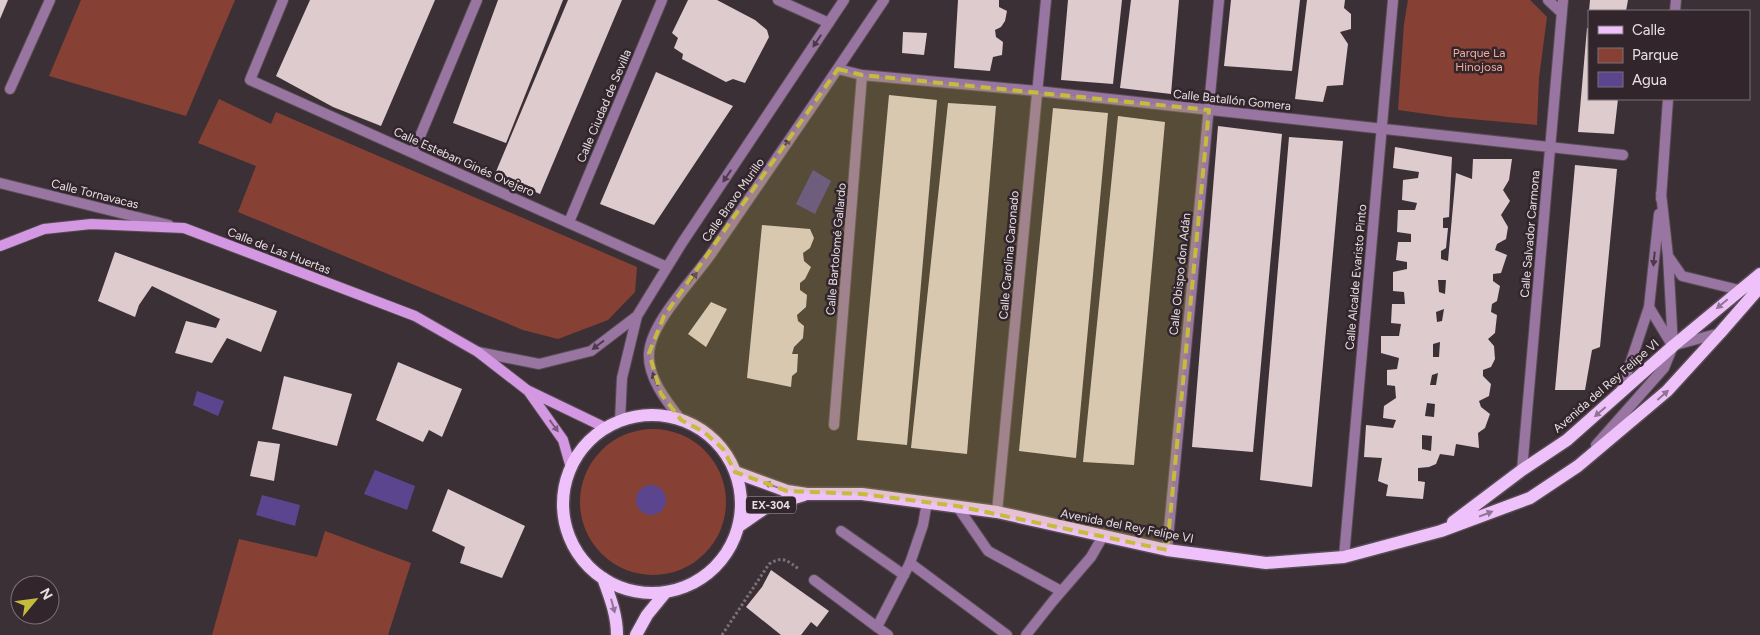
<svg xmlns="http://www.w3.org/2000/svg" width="1760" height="635" font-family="Figtree,sans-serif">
<rect width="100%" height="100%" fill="#3c3037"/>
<path fill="#864134" d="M81,0h154l-49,116 -137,-40z
M1408,0h122l17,17 -8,61 -2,47 -89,-8 -50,-7 6,-86z
M219,99l52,25 5,-12 361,155 -2,25 -27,28 -50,19 -35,-9 -285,-118 18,-46 -58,-23z
M580 502a73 73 0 1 1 146 0a73 73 0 1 1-146 0Z
M325,531l86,32 -23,72h-176l27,-96 78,18z"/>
<path fill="#5b458f" d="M813,170l18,11 -16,33 -19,-10z
M197,391l27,10 -6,15 -25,-11z
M375,470l40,16 -8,24 -43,-16z
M636 500a15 15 0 1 1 30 0a15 15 0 1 1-30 0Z
M262,495l38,10 -5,21 -39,-11z"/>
<path fill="#decbce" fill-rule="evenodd" d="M0,0h8l-8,19z
M310,0h125l-54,126 -48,-19 -57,-31z
M498,0h65l-57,143 -53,-20z
M568,0h54l-82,194 -45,-20z
M688,0h29l38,20 12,10 2,7 -24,46 -12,-4 -7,3 -44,-23 1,-5 -9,-6 4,-10 -6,-5z
M958,0h41v7l8,4 -2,10 -4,6 -6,3 1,7 7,5 -1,13 -9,2 -3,14 -36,-3z
M1068,0h54l-9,84 -52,-4z
M1131,0h48l-8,94 -51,-6z
M1231,0h69l-8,71 -68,-5z
M1307,0h38l-1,8 7,6v15l-11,3 8,12 -5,41 -16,1 -4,16 -28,-3z
M1590,0h38l-2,11h-37z
M1587,28h2v71h29l-4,35 -36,-2z
M903,32l24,1 -3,22 -22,-2z
M656,72l77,34 -79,119 -54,-21z
M889,95l48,5 -30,345 -50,-5z
M948,103l48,3 -29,348 -56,-6z
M1053,108l55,5 -32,345 -57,-7z
M1118,116l47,6 -31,343 -51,-3z
M1218,126l64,8 -29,318 -61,-5z
M1289,137l54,4 -31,346 -52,-7z
M1395,147l57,10 -3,60 -6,1v10h5l-2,20 -5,3v8l7,2 8,-88 16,6 1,-20h39l-3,21 -6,10 7,11 -9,14 7,12 -2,12 -9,5 -2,6 12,5 -6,18 -8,1v7l7,5 -3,15 -5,3 -1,8 6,3 -2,18 -7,6 6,7 1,13 -4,8 -8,3v6l8,8 -2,12 -10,5 2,6 9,7 -5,14 -7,5 1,15 -23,-4 -2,12 -14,-2 -4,10 -7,3 -11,1v13l7,1 -2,17 -37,-3 2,-11 -10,-4 4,-23 -18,-1 2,-32 27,3 3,-8 -13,-2 1,-12 12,-8 -1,-12 -8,-1v-15l10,-1 2,-11 -18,-5v-17h18l2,-12 -10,-1 1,-19h13l-1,-12 -11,-1v-19l14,-3v-7l-11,-2 2,-18h13v-8l-14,-2 1,-22h17l2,-7 -15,-3 1,-20 15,-2 1,-6 -26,-4zM1438,280h8l-1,14 -6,-2zM1444,309l-2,12 -5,1 -1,-10zM1440,342l-1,15h-6v-13zM1438,373l-2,12h-6l2,-10zM1427,403l8,1 -1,13 -9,-1zM1422,435l10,1 -1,15 -9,-2z
M1575,165l42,4 -17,178 -8,3 -7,40h-30z
M762,225l48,4 4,9 -4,10 -7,5 1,8 7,6 -6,12 -5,4v7l7,5 -1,12 -9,8 1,6 6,5 -1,12 -9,9 -2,7h6l-1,18 -5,4 -1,11 -44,-9z
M115,252l162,59 -16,41 -34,-14 -15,25 -37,-10 11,-32 30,7 4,-9 -68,-33 -13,19 -4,12 -37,-16z
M711,302l16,7 -21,38 -18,-13z
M398,362l64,27 -20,48 -13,-7 -6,12 -47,-22z
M284,376l68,18 -15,52 -65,-17z
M258,441l22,3 -6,37 -24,-5z
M448,489l77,37 -23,52 -42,-15 5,-16 -33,-16z
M771,570l58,41 -12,16 -6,-5 -10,13h-20l-35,-28 16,-20z"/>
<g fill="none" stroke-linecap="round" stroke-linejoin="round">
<g stroke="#574c53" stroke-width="12">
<path id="lane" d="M957,506l31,45 73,40
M841,531l63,44
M910,563l97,72
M814,580l63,47
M1026,635l27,-34 38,-44 12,-21"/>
</g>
<g stroke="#574c53" stroke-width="12">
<path id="street" d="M283,0l-33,80 417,187
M778,0l51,23
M1548,0l14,13
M1675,11l1,-11
M838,69l24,6 175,16 586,64
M10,89l40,-89
M413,153l64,-153
M0,183l169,42
M1661,199l7,-100
M569,222l93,-222
M1668,256l14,20 57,14
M1649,307l23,38
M1675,345l45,-12
M478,352l61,12 52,-13 46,-35
M1620,394l29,-87 10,-93
M681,420c-14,-18 -34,-43 -32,-67 2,-31 44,-73 62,-99 58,-84 116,-169 173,-254
M620,421l2,-43 15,-62 45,-73 162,-243
M834,425l28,-350
M1596,445l68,-77 9,-22 -5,-90 -7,-63
M1522,470l41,-470
M997,512l49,-512
M1167,550l52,-550
M1344,557l49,-557
M888,635l-11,-8 33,-64 13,-38 4,-23"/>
</g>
<g stroke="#574c53" stroke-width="12">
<path id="secondary" d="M0,246l44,-17 47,-5 93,4 231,88 63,36 49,38 79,38
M529,392l34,48 8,28"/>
</g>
<g stroke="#574c53" stroke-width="15">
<path id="primary" d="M563 504a89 89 0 1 1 178 0a89 89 0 1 1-178 0Z
M735,472l52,19 20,3h55l135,18 170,38 99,13 78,-6 97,-26 89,-33 48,-32 89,-75 53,-58 40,-46
M1453,522l69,-52 45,-30 106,-94 87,-72
M739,526l29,-20 36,-11
M603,578c7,19 14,37 14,57
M636,635l11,-20 18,-22"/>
</g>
<path stroke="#7c7177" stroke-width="3" stroke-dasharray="2.5 2.5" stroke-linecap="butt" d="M722,635l47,-71c14,-9 18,-3 30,5"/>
<use href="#lane" stroke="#9975a2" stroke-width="10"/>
<use href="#street" stroke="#9975a2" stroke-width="10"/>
<use href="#secondary" stroke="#d398e1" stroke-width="10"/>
<use href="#primary" stroke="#efc1fa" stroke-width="12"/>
</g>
<defs><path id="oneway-solid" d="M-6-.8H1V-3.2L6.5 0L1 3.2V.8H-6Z" transform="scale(1.25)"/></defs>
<g fill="#4c3a4a">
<use href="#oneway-solid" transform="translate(817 41) rotate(124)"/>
<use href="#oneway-solid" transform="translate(786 144) rotate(-55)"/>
<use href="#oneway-solid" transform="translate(727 176) rotate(124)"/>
<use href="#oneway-solid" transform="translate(1654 259) rotate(96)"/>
<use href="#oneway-solid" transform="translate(693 278) rotate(-53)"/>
<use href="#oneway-solid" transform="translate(598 345) rotate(143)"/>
<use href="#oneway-solid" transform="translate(655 379) rotate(-111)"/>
</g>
<g fill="#907493">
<use href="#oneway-solid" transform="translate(1722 304) rotate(140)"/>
<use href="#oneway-solid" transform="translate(1663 395) rotate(-41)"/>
<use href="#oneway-solid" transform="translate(1600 412) rotate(139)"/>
<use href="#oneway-solid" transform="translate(771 485) rotate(-160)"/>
<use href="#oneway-solid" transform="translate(1486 514) rotate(-21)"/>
<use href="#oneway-solid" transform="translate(613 606) rotate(75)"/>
</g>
<use fill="#7a597d" href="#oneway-solid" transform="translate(554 426) rotate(54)"/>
<path fill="#c5bc3d" fill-opacity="0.2" stroke="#c5bc3d" stroke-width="4" stroke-dasharray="10 6" stroke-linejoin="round" d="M838,69l24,6 347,35 -42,440 -210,-44 -95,-12 -75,-3 -52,-19 -12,-23 -19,-17 -23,-12 -20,-26 -12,-41 15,-37z"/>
<g text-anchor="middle" stroke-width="5" stroke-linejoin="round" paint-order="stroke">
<rect fill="#32262c" stroke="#b1a8ac" stroke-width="1" x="746" y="496.5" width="50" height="17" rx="4"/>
<g font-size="11" font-weight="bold" fill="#e7dfe3">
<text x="771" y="509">EX-304</text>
</g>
<g font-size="12" fill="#f2aa9b" stroke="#32262c">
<text x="1479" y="57">Parque La<tspan x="1479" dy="14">Hinojosa</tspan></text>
</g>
<g font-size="12" fill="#e7dfe3" stroke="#32262c">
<text transform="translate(1232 100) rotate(6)" y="4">Calle Batallón Gomera</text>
<text transform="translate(604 106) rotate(-67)" y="4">Calle Ciudad de Sevilla</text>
<text transform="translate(464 162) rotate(24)" y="4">Calle Esteban Ginés Ovejero</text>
<text transform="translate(95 194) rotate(14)" y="4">Calle Tornavacas</text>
<text transform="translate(733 200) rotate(-55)" y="4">Calle Bravo Murillo</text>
<text transform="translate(1530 234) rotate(-85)" y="4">Calle Salvador Carmona</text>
<text transform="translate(836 249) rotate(-85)" y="4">Calle Bartolomé Gallardo</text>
<text transform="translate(279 251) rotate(21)" y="4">Calle de Las Huertas</text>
<text transform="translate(1009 255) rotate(-85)" y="4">Calle Carolina Caronado</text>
<text transform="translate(1180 274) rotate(-84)" y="4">Calle Obispo don Adán</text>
<text transform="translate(1356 277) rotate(-85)" y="4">Calle Alcalde Evaristo Pinto</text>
<text transform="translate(1606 386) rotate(-41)" y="4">Avenida del Rey Felipe VI</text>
<text transform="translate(1127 526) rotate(11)" y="4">Avenida del Rey Felipe VI</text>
</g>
</g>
<rect x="1588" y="10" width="162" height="90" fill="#32262c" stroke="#7a7075"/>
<rect x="1598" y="26" width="25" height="8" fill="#efc1fa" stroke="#7a7075"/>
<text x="1632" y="35" font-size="15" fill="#e7dfe3">Calle</text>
<rect x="1598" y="48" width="25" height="15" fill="#864134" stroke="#7a7075"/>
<text x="1632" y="60" font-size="15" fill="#e7dfe3">Parque</text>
<rect x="1598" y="72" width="25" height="15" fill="#5b458f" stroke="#7a7075"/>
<text x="1632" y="85" font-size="15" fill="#e7dfe3">Agua</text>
<g transform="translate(35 600) rotate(61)"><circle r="24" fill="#32262c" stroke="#7a7075"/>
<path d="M0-4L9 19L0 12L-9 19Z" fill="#c5bc3d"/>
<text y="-8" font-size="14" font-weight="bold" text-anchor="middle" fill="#e7dfe3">N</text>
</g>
</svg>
